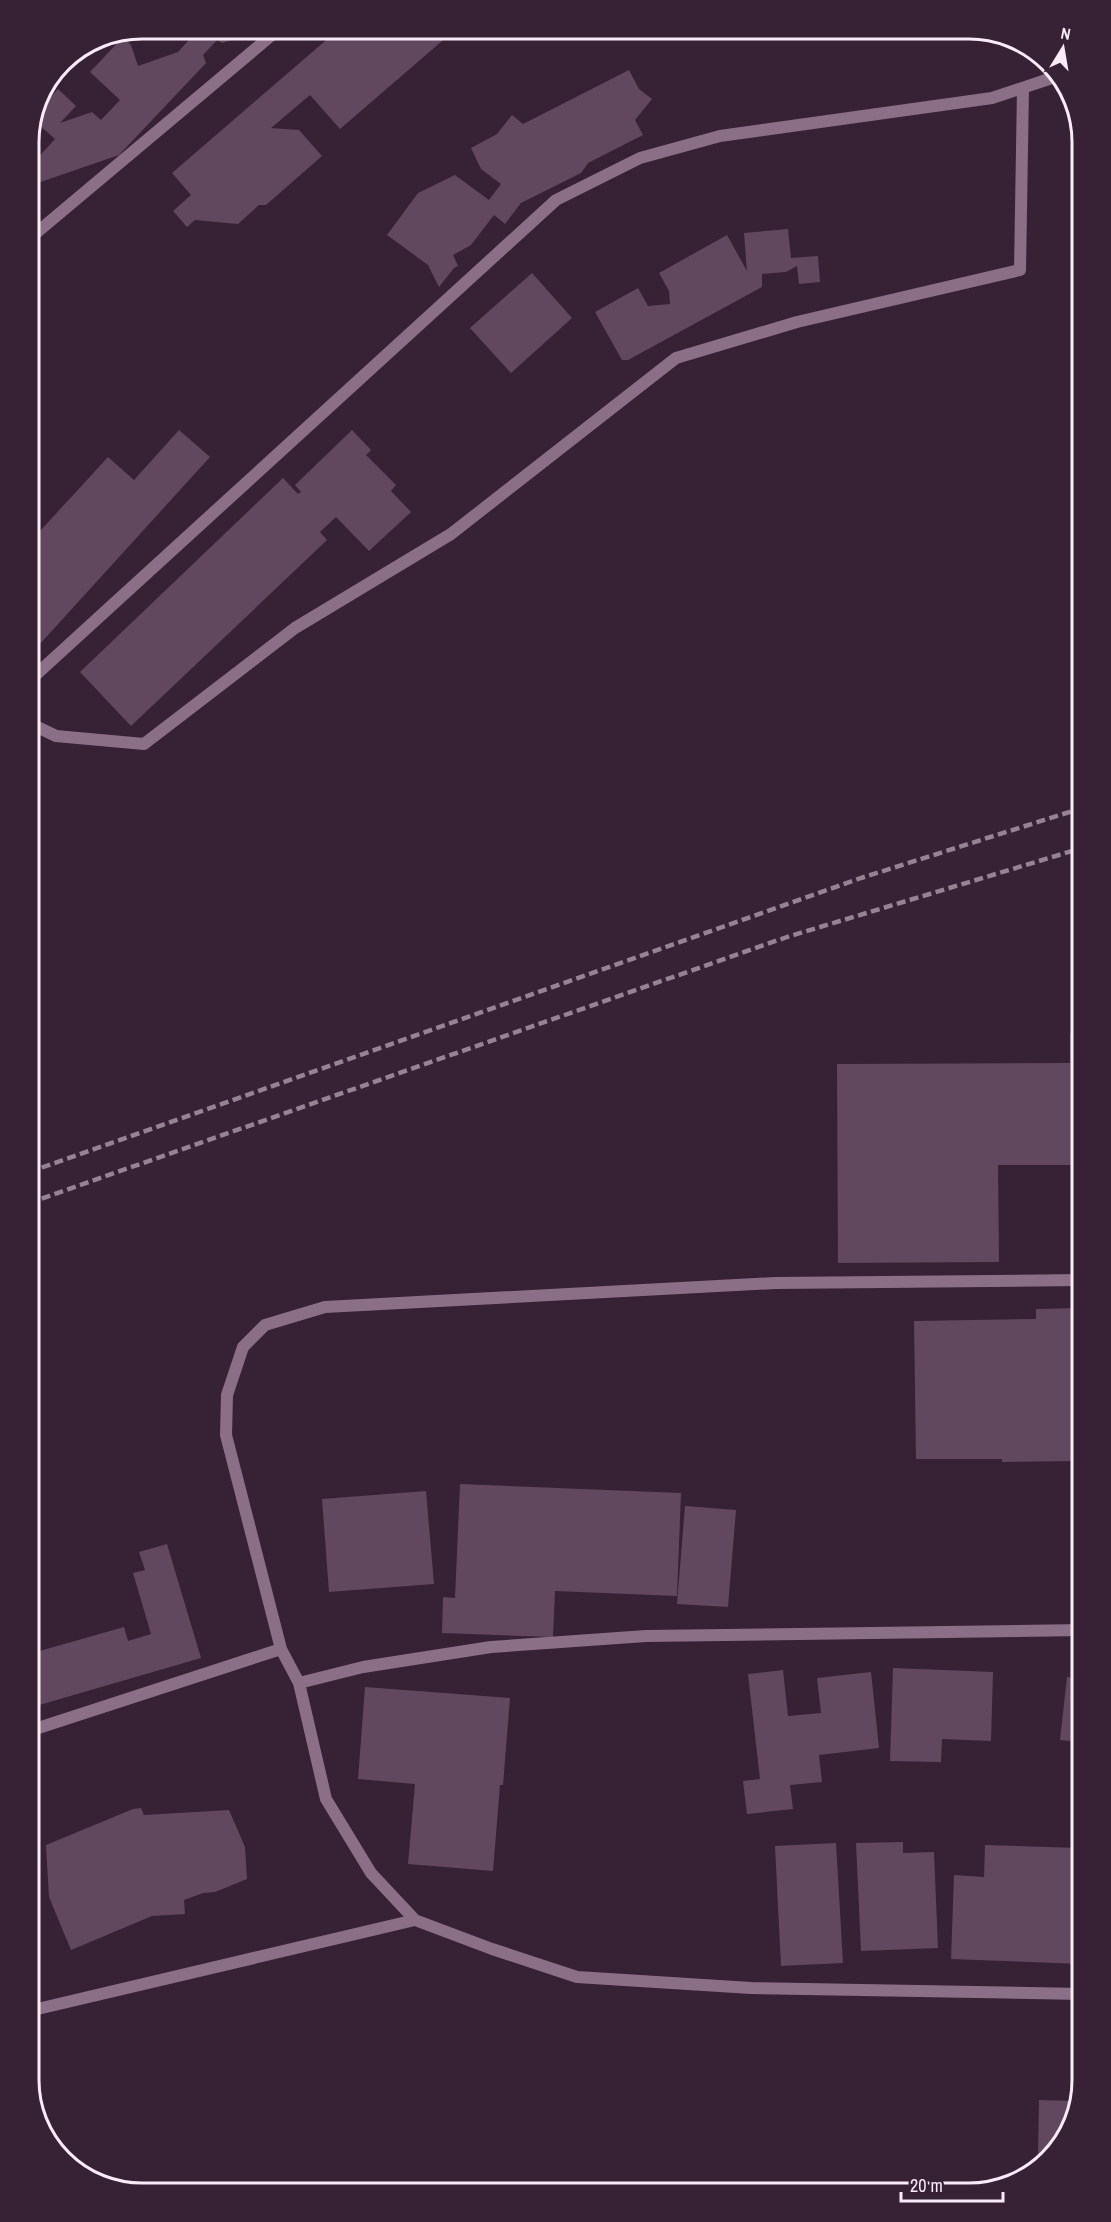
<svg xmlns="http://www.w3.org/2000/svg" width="1111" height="2222" font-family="'Archivo Narrow',sans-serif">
<rect width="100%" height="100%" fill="#372135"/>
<path fill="#61485e" d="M175,29h89l-42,14 -5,-3 -14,15 3,8 -87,92 -90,31v-23l2,2 24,-26 -20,-18 7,-15 16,-17 18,17 -16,17 32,-11 9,8 19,-20 -30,-28 33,-35 8,8 7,21 40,-14 10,-11z
M339,29h117l-116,100 -30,-34 -39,33 28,2 23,26 -56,49h-7l-21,19 -43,-4 -8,7 -14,-16 18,-16 -19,-22z
M629,70l10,19 13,10 -17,21 8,15 -55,28 -7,10 -60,30 -16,21 -11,-9 -23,30 -18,10 5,11 -4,2 -15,19 -11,-22 -41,-30 31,-42 37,-18 34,25 12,-16 -20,-15 -10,-21 26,-14 15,-19 11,9z
M788,229l3,29 27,-2 2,26 -21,2 -2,-18 -11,6 -24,2v13l-134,73h-6l-27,-48 43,-24 10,18 22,-2 -1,-13 -10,-18 68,-38 20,36 -3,-38z
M532,273l40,45 -61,55 -41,-45z
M179,430l31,27 -181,199v-113l79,-86 26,23z
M352,430l19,20 -5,5 30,30 -5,6 20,21 -42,39 -33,-34 -16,15 7,8 -196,186 -51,-54 203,-194 15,16 3,-2 -6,-7z
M1070,1033h12v132h-84l1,97 -161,1 -1,-199 233,-1z
M1082,1308v153l-80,1v-3h-86l-2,-138 122,-2v-10z
M460,1484l221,9 -4,103 -122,-5 -2,46 -111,-4 1,-36 12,1z
M426,1491l8,93 -105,8 -7,-93z
M685,1506l51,4 -8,97 -51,-3z
M167,1544l34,114 -172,50v-54l95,-27 4,14 23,-7 -18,-61 12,-3 -6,-18z
M893,1668l100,4 -2,69 -49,-2 -1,23 -51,-1z
M783,1670l5,46 33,-3 -4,-35 54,-6 8,76 -60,7 3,27 -32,3 3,24 -46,5 -4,-33 17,-2 -12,-105z
M1067,1677l15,2v63l-22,-2z
M365,1687l145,11 -7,87h-3l-7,86 -85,-7 7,-80 -57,-5z
M141,1808l3,7 85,-5 16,37 2,32 -32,13 -12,1 -19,7 1,14 -33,2 -81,34 -22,-53 -3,-52 87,-36z
M903,1842v11l31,-1 4,96 -77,3 -5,-108z
M836,1843l7,120 -62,3 -6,-120z
M985,1845l93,3 -3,65 7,1v50l-131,-5 3,-84 30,2z
M29,1906l9,23 -9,3z
M1039,2100l37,1 -13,42 -16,13h-9z"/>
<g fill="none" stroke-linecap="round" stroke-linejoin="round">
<path stroke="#8b6f87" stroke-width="12" d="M29,239l250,-210
M29,681l527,-481 84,-42 80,-22 272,-38 57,-19 5,-6
M29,723l27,13 88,8 151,-116 156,-94 225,-176 121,-36 223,-52 3,-182
M299,1683l64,-16 128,-20 155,-11 436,-6
M29,1731l252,-82
M1082,1994l-331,-6 -174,-11 -85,-28 -77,-29 -44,-47 -45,-74 -27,-116 -18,-34 -55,-214 1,-40 16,-48 22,-22 60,-18 450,-24 307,-3
M29,2011l386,-91"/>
<path stroke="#958393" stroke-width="4.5" stroke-dasharray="9 4.5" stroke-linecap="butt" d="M29,1172l832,-294 221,-70
M29,1203l758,-266 295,-89"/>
</g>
<path d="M0 0H1111V2222H0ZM142 39H969A103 103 0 0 1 1072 142V2080A103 103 0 0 1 969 2183H142A103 103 0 0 1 39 2080V142A103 103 0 0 1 142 39Z" fill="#372135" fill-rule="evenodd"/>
<path fill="none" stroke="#faebf8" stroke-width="3" d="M142 39H969A103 103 0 0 1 1072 142V2080A103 103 0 0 1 969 2183H142A103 103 0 0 1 39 2080V142A103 103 0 0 1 142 39Z"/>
<g transform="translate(1063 48) rotate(11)" stroke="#372135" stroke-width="4.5" paint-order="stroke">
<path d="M0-4.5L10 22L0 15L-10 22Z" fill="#faebf8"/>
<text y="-9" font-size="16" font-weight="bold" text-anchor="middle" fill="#faebf8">N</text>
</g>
<path d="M901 2192v9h102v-9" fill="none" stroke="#faebf8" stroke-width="3"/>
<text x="910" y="2192" font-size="18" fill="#faebf8" stroke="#372135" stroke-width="4.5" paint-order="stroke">20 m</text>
</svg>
